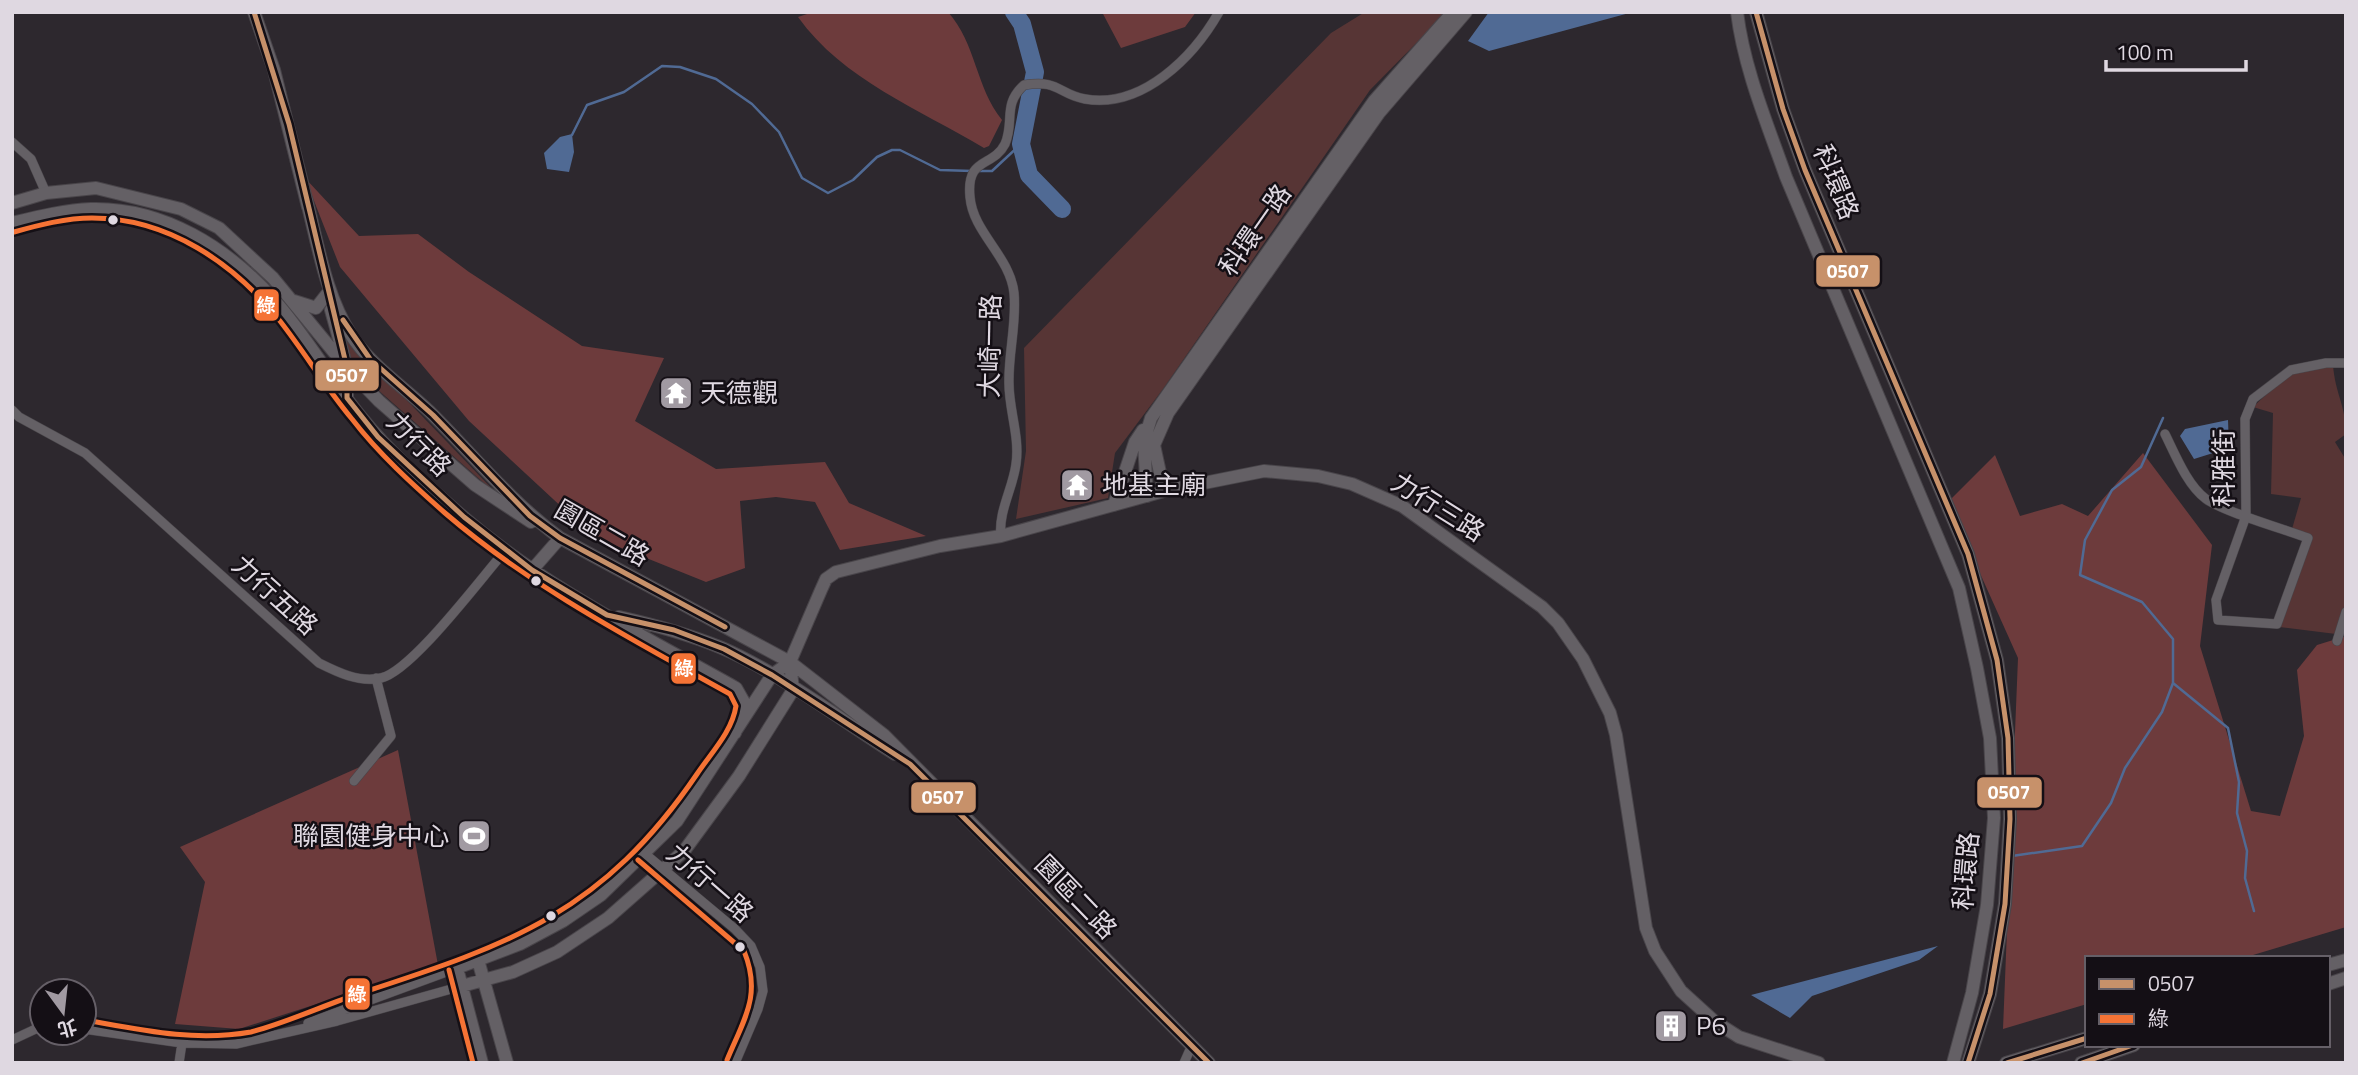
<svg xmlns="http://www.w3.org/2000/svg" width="2358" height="1075" font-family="'Titillium Web','Noto Sans TC',sans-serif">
<rect width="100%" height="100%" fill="#2d282e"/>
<path fill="#573535" d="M1365,12h82l-77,78 -207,299 -48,64 -7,45 -92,21 10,-68 -2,-103 307,-315z
M341,332l161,167 -150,-132z
M2333,365c2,28 13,41 13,69l-11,8 11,18v142l-10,32 -57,-7 33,-92 -20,-6 9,-31 -30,-4 2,-81 -20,-6 36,-34z"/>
<path fill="#6d3b3c" d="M813,12h135c29,33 27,74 54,108l-13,26 -5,2c-65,-39 -141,-68 -186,-131z
M1102,12h94l-11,15 -64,21z
M305,178l54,58 59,-2 51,38 113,74 82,12 -29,63 81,48 109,-7 24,41 77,33 -86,14 -25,-48 -39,-5 -36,4 5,67 -39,14 -112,-45 -125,-116 -129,-154z
M2143,453l69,92 -12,101 51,165 29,5 24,-80 -7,-66 20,-25 29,-9v291l-103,31h-156v46l-84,25 15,-371 -70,-156 47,-47 25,61 42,-12 26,12z
M398,750l40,215 -199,64 -64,-5 30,-142 -25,-35z"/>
<path fill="#506a94" d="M1489,12h144l-144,39 -21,-10z
M572,134l2,18 -5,20 -22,-3 -3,-16 16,-16z
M2228,420l1,28 -35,11 -14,-23 5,-7z
M1938,946l-19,14 -107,36 -22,22 -39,-23z"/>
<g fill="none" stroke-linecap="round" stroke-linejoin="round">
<path stroke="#506a94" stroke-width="2.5" d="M572,135l15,-30 37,-13 38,-26 18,1 36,12 36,25 27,28 23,46 26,15 25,-13 24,-23 15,-7h8l40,20 32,1
M979,171h13l29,-27
M2173,683l55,45 11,54 -2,31 10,38 -2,27 9,33
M2012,856l70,-10 29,-43 14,-35 37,-56 11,-29v-44l-31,-37 -62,-27 5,-35 27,-50 29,-23 22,-49"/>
<path stroke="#506a94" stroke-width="18" d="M1014,12l8,12 13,48 -14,72 8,31 33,34"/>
<g stroke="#49454a" stroke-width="10">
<path id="street" d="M12,142l19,17 15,34
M12,410l7,7 66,36 234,210c18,9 40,20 62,15 31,-7 100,-100 124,-127
M2165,434c10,20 22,51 41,65 18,13 78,30 102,39l-31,86 -59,-4 -2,-20 30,-84 -1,-97 8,-20 38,-29 35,-7h20
M1001,536c-3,-24 12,-48 15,-72 4,-27 -7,-54 -7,-80 -1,-30 8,-61 5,-91 -4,-37 -41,-60 -44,-96 -4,-41 23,-29 35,-53 10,-23 -3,-39 19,-59 35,-6 34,9 61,14 58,10 109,-43 134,-87
M2337,641l9,-29
M354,781l37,-45 -15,-58
M644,853l91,76 16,17 9,21 3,24 -5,18 -23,54
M308,1023l149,-55
M84,1029l98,14 54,1 101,-23 125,-35
M12,1040l30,-14
M179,1063l3,-20
M1184,1063l8,-18"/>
</g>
<g stroke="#49454a" stroke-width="14">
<path id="secondary" d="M254,12l20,58 34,137
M1737,12c7,57 30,111 49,165l173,411 18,80 13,70 4,80 -7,87 -15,88 -19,70
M1756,12l27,97 22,61 163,384 29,106 11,78 2,81 -5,85 -15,90 -22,69
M306,198c12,46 19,96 45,137 19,30 53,52 79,77 43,43 81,90 130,126l230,124 94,73 325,328
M12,203l34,-10 50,-5 85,21 38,19 54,50 74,90 32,33 96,84 56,37
M12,223c25,-6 53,-13 79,-14 72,-2 137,39 184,92 31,35 55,78 85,115 30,37 66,69 102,100 82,71 180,119 274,172l9,16 -10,29
M294,301l22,7 11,-14
M331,310l16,58v30
M1164,491l-10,-46 14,-32 211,-300 87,-101
M1147,496l-3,-55 7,-23 223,-317 79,-89
M1114,505l21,-63 8,-12
M532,570l28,-32
M619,617c36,8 69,17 103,31 58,25 119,72 173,106
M478,960l29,103
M2328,965l18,-5
M2328,984l18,-6
M462,986l51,-14 44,-20 51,-34 76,-67 55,-75 54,-86 -3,-28 31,-72 5,-11 10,-7 104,-26 61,-10 163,-45 100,-20 54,5 34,8 50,22 140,101 16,16 25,36 27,54 6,22 30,193 9,23 26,40 33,30 25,16 80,26
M482,1063l-25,-95 63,-24 43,-23 38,-26 76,-74 95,-146 18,-13
M2006,1063l81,-25
M2081,1063l53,-18"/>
</g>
<use href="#street" stroke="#646065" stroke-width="9"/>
<use href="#secondary" stroke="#646065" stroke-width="12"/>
<g stroke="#140f15" stroke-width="10">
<path id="bus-1" d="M254,12l35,112 58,244v30l31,39 86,80 68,53 75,45 67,15 50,19 48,26 138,89 299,299
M1756,12l27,97 22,61 163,384 29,106 11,78 2,81 -5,85 -15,90 -22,69
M343,320l27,39 63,56 97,101 30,22 165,89
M2007,1063l80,-25
M2082,1063l51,-18"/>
</g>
<g stroke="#140f15" stroke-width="10">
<path id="bus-2" d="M14,232c25,-7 52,-14 78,-14 76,0 142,45 188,103 25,32 46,67 72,98 27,35 60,65 93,94 86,74 186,126 285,181l6,12c-4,26 -25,47 -39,68 -94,138 -185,170 -336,219 -37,12 -72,29 -110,39 -57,10 -110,-2 -166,-12
M638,860l106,91c18,44 0,68 -17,109
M449,970l24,93"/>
</g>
<use href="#bus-1" stroke="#c7916a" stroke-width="5"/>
<use href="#bus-2" stroke="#f57335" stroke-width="5"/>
</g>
<defs>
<g id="temple-square" transform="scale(1.75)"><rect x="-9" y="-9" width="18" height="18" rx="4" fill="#a19aa2" stroke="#140f15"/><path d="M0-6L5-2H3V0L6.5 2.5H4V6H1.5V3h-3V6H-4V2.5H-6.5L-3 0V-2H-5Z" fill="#fff"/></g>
<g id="stadium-square" transform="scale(1.75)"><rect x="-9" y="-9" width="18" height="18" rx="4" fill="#a19aa2" stroke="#140f15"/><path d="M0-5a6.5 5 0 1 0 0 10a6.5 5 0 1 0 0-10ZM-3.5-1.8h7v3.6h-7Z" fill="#fff"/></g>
<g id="building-square" transform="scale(1.75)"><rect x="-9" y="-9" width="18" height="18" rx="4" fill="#a19aa2" stroke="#140f15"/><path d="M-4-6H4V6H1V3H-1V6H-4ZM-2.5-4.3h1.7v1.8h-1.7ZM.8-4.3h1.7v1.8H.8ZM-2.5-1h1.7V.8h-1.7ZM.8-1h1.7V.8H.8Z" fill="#fff"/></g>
</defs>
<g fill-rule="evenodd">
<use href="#temple-square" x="676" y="393"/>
<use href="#temple-square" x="1077" y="485"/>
<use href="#stadium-square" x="474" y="836"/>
<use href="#building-square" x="1671" y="1026"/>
</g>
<g fill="#dfd8e1" stroke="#140f15" stroke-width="2.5">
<circle cx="113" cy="220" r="6"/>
<circle cx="536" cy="581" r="6"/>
<circle cx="551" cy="916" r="6"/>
<circle cx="740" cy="947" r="6"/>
</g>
<g text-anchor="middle" stroke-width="5" stroke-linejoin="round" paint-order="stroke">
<g font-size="26" fill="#dfd8e1" stroke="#140f15">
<text transform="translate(1836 182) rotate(68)" y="9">科環路</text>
<text transform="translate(1255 230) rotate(-55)" y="9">科環一路</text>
<text transform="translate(990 346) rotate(-89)" y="9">大崎一路</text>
<text transform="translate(419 444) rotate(45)" y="9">力行路</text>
<text transform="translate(2224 468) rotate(-90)" y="9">科雅街</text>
<text transform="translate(1438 507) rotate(32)" y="9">力行三路</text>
<text transform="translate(602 533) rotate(30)" y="9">園區二路</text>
<text transform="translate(275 595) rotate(42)" y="9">力行五路</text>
<text transform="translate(1966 871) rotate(-85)" y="9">科環路</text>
<text transform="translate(710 883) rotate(41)" y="9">力行一路</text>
<text transform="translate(1076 897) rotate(46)" y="9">園區二路</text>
</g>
<g font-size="26" fill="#dfd8e1" stroke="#140f15" text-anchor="start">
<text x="700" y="402">天德觀</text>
<text x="1102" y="494">地基主廟</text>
<text x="449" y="845" text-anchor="end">聯園健身中心</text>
<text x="1696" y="1035">P6</text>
</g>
</g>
<g stroke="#140f15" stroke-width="2.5">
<rect x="1815" y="254" width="66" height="34" rx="7" fill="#c7916a"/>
<rect x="253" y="288" width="27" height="34" rx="7" fill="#f57335"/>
<rect x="314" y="359" width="66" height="33" rx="7" fill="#c7916a"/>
<rect x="670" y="652" width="27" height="33" rx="7" fill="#f57335"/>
<rect x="1976" y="776" width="67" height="33" rx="7" fill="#c7916a"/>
<rect x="910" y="781" width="67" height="33" rx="7" fill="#c7916a"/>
<rect x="344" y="977" width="27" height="34" rx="7" fill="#f57335"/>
</g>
<g font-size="19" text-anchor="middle" font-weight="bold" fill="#fff">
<text x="1848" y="278">0507</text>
<text x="266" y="312">綠</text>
<text x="347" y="382">0507</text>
<text x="684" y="675">綠</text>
<text x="2009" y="799">0507</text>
<text x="943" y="804">0507</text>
<text x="357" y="1001">綠</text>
</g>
<rect width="2358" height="1075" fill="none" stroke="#dfd8e1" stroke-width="28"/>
<rect x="2085" y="956" width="245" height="91" fill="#140f15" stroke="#655f67" stroke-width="2"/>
<rect x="2099" y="979" width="35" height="10" fill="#c7916a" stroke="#655f67" stroke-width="2"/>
<text x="2148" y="991" font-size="21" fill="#dfd8e1">0507</text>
<rect x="2099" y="1014" width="35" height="10" fill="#f57335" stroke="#655f67" stroke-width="2"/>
<text x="2148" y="1026" font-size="21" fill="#dfd8e1">綠</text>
<g transform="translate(63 1012) rotate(165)"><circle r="33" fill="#140f15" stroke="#655f67" stroke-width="2"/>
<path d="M0-5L12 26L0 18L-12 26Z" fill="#a19aa2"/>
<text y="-10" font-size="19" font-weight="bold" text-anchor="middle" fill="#dfd8e1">北</text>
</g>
<path d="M2106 60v10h140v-10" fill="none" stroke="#dfd8e1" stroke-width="3.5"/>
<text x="2116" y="60" font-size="21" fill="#dfd8e1" stroke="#140f15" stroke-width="5" paint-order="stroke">100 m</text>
</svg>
